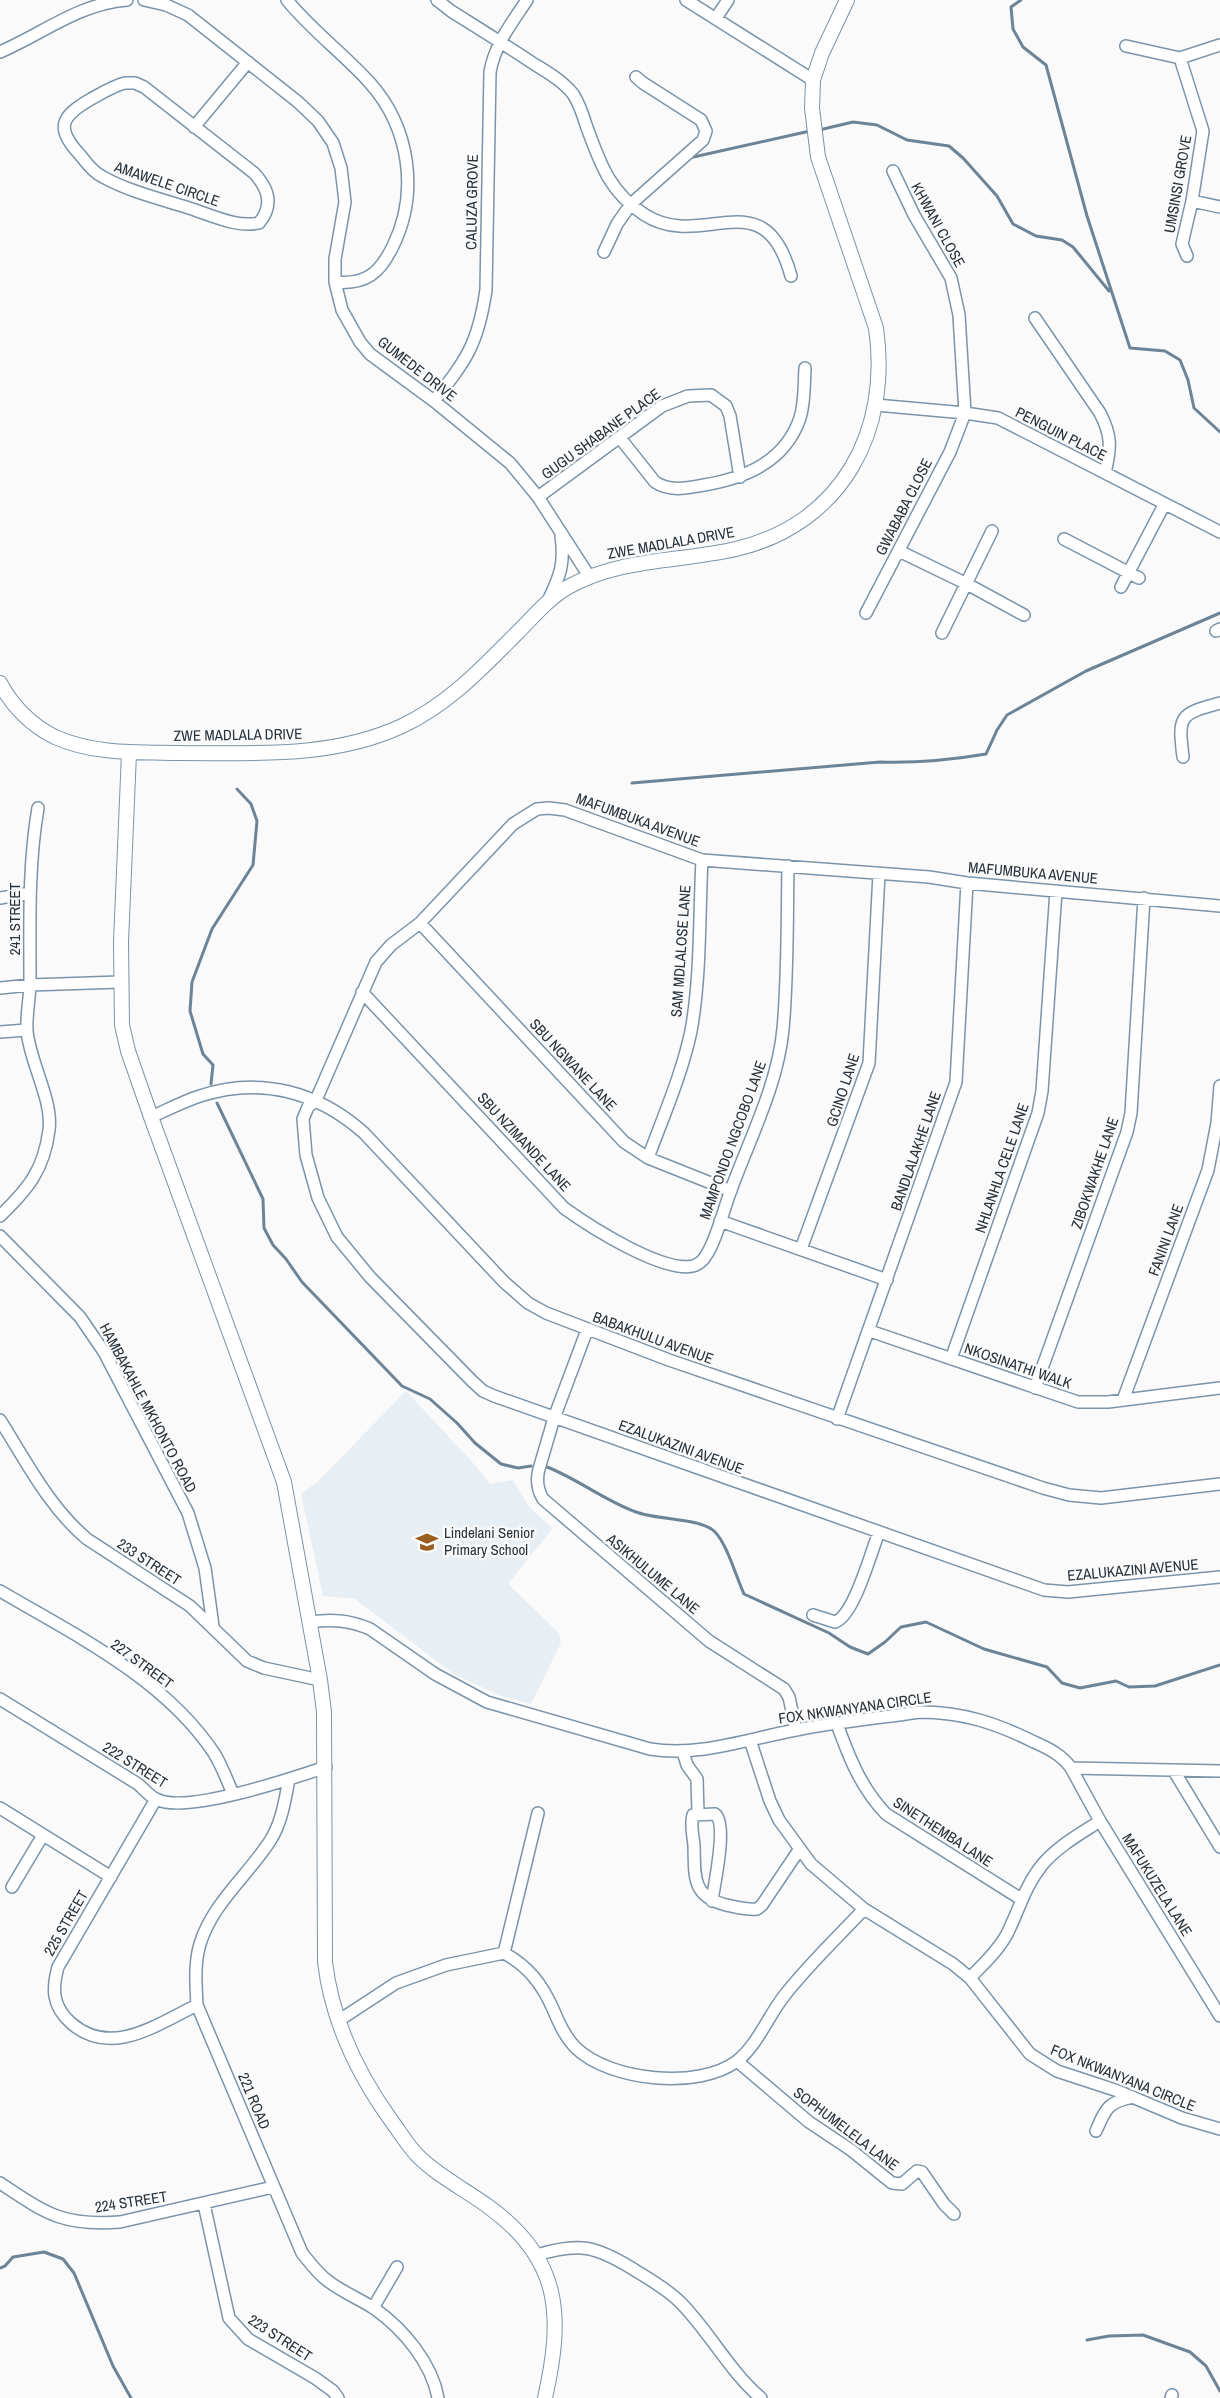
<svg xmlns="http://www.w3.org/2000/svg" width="1220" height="2398" font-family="'Archivo Narrow',sans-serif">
<rect width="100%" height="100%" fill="#fafafa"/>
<path fill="#e8eff4" d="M406,1391l70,75 14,18 23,-4 16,27 24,21 -45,56 51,49 2,10 -30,61 -31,-8 -48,-23 -97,-74 -32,-3 -22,-102 17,-13z"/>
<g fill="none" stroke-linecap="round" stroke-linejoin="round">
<path stroke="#6d8497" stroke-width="3" d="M1021,0l-10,7 2,22 10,18 23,18 41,151 43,132 35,3 15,9 8,20 6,28 26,24
M819,130l34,-8 24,3 30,15 42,6 14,12 34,38 16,28 23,12 26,4 11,7 36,44
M689,158l121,-27
M632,783l248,-21c36,1 71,-2 106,-8l11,-24 10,-15 79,-44 134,-58
M211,1084l2,-19 -10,-11 -13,-43 2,-29 20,-53 41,-64 4,-44 -6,-17 -14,-15
M217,1103l46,96 1,29 9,17 13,14 16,23 100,104 28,13 27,24 18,20 26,21 17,4 13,-2
M547,1467c31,12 58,34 89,45 20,8 64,6 78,19 13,12 22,46 30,63l85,39 21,14 18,7 17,-12 16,-15 25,-5 58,27 63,18 15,16 18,5 36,-7 13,6 26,-1 65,-21
M0,2268l5,-2 8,-9 31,-5 19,7 11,14 39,93 18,32
M1087,2340l22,-4 34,-1 47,17 16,14 14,25"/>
<g stroke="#7b94a9" stroke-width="14">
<path id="minor" d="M144,0l22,5 22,10 110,87 20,19 15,22 8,25 4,34 -10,57v23l7,28 18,32 10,12 64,47 76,62 28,34 51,79
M287,0c24,30 57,54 83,83 40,45 49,110 23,163 -13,27 -27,39 -58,36
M437,0l14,11c27,17 53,33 80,51 14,9 31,18 42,32 6,9 10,21 13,31 14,38 23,67 59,90 58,37 119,-38 146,61
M686,0l127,80
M716,18l12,-18
M1126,46l54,12 40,-13
M0,52c44,-19 78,-48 127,-52
M1180,58l23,73 -11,70 -10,43 5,12
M125,83h10l9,4 110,86c14,15 20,32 5,50 -22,5 -48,-8 -70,-15 -28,-9 -59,-16 -86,-31 -9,-4 -16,-13 -22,-21 -26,-28 -21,-39 10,-57 11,-6 22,-13 34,-16z
M194,127l54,-65
M1192,201l28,6
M604,252l13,-28 14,-20 72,-64 3,-9 -5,-11 -58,-37 -7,-6
M1035,318l65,95c12,23 11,35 5,60
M434,401c33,-42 44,-57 52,-111l4,-218c5,-28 21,-48 37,-72
M876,405l89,8 33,5 222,114
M620,438l35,44c15,10 32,6 49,3 41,-7 81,-23 96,-67 5,-16 4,-33 5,-50
M538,497l124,-91 26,-10 23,-1 15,11 4,10 10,61
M1064,539l75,39
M899,551l68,33 57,31
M1121,587l43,-82
M548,601c12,-25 17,-37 13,-65
M866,613l84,-161 15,-39 -6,-98 -8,-37 -37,-63 -21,-44
M1216,631l4,-2
M942,633l50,-102
M1183,757c-5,-41 -4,-43 37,-54
M0,898l29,-5
M1220,906l-253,-23 -38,-6 -227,-17 -137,-50 -16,-2 -12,1 -24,15 -93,99 -29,22 -15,17 -60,138 -8,7 -5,12 3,36 12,43 19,39 33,40 102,104 11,10 11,5 550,194 24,2 152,-15
M420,923l204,219 24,16 83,33
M0,988l30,-3 90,-3
M362,992l202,216c25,18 98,65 129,58 4,-1 10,-5 12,-9 11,-15 19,-49 26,-67 19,-52 47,-106 52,-161 5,-54 4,-109 5,-163
M0,1032l27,-2
M151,1117c16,-7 33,-16 49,-21 61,-20 118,-4 164,37l140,149 24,21 18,10 123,47 374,128 26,7 32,3 119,-14
M648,1158c15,-41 34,-84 43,-127 10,-55 8,-115 11,-171
M0,1216c28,-27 44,-46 49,-86 4,-30 -19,-67 -22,-99 -1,-17 3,-33 3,-49 0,-58 -2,-116 8,-174
M720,1221l167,59
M0,1236l80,81 24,35 84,161 17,55 8,58
M801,1249l68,-186 10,-189
M587,1330l-33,88 -15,51c-3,11 -2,20 4,30l166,142 75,48 5,8 7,33
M870,1331l208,71h30l112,-14
M951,1359l87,-246 4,-22 14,-200
M1035,1388l92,-256 4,-19 13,-215
M1123,1400l85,-230 9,-47 3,-37
M837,1419l119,-337 11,-199
M0,1420c26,41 49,87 87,119l103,67 57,55 17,7 56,12
M0,1591c75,44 164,87 214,162 8,13 13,27 19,41
M813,1615l22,7c19,-6 36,-70 44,-90
M310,1622c22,-3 39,-2 60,7l65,45 52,28 163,47c49,8 97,-10 146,-19 41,-8 83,-12 124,-18 42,0 76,11 114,30 14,6 28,13 37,26l149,3
M0,1699l138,85c5,4 11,12 18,15 29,16 137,-21 170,-32
M837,1724c12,33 24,64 49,90l135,85
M750,1740l20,61 9,19 32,44 53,45 89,55 17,14 60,76 27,17 61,20 64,27 38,11
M683,1752l4,13 10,14 1,35
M1071,1768l29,53 120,195
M1174,1771l46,76
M289,1779c-4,21 -7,43 -19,62 -22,34 -58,63 -70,103 -6,20 -4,41 -3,61l105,248c8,10 16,21 26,28 14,11 32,18 47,28 28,20 57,54 63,89
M156,1799l-98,168c-6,22 -6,39 13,56 40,35 85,2 126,-18
M0,1808l111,69
M12,1887l31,-52
M712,1901c2,-16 16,-77 3,-87l-22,1c-3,9 0,21 1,30 1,31 -3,51 32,60 11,2 20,5 31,4l5,-4 37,-55
M504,1953l34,-140
M970,1978c13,-14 28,-27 37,-44 12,-24 18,-48 35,-69 16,-19 38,-31 58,-44
M338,2021l58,-38 50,-18 58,-12c24,13 38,31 49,56 6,14 12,28 23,39 34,33 123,42 161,13 19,-14 32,-46 47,-65 24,-31 53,-58 80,-87
M737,2061l72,61 42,28 41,33 10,1 15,-13 5,1 22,32 10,10
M1096,2131c10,-23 12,-29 37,-34
M0,2183c47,31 62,43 120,39l153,-35
M204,2204l25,114 19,21 67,39 18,13 5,7
M537,2255c42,-13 59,-9 96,14 16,10 34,20 47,33 29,29 50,70 81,96
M373,2308l24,-41
M1171,2398l1,-3"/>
</g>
<g stroke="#7b94a9" stroke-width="16">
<path id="tertiary" d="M0,683c12,23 32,43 55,54 40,18 85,15 127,16 74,0 151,5 220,-27 46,-21 81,-59 116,-94 16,-16 31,-34 50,-45 52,-29 111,-25 168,-38 106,-25 155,-118 140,-221l-58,-171 -6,-49 1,-28 9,-27 25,-53
M129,753l-8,189 1,83 6,26 23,66 133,365 36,198 4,32 1,250c7,59 33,113 68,161 8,11 16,24 25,33 21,21 48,34 71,51 73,53 74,110 56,191"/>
</g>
<use href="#minor" stroke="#fff" stroke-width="11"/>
<use href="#tertiary" stroke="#fff" stroke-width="14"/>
</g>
<defs>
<g id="school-bare" transform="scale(1.725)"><path d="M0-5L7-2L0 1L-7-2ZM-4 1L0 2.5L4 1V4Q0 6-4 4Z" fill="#995f1e" stroke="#fafafa" stroke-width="2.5" paint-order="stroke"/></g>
</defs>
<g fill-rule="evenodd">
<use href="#school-bare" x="427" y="1542"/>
</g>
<g text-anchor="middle" stroke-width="5" stroke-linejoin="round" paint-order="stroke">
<g font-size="15" fill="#28323b" stroke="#fafafa">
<text transform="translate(167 184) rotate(19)" y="5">AMAWELE CIRCLE</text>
<text transform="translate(1178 184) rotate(-80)" y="5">UMSINSI GROVE</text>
<text transform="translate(472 202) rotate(-89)" y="5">CALUZA GROVE</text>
<text transform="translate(938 225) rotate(61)" y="5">KHWANI CLOSE</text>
<text transform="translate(417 369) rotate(38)" y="5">GUMEDE DRIVE</text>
<text transform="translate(601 434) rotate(-36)" y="5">GUGU SHABANE PLACE</text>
<text transform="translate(1061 434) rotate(27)" y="5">PENGUIN PLACE</text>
<text transform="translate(904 507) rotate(-63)" y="5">GWABABA CLOSE</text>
<text transform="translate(671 543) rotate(-10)" y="5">ZWE MADLALA DRIVE</text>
<text transform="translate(238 735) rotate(-1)" y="5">ZWE MADLALA DRIVE</text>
<text transform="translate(638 820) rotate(20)" y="5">MAFUMBUKA AVENUE</text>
<text transform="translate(1033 873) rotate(5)" y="5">MAFUMBUKA AVENUE</text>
<text transform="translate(15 919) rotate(-90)" y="5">241 STREET</text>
<text transform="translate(681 951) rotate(-86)" y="5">SAM MDLALOSE LANE</text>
<text transform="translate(573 1065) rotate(47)" y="5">SBU NGWANE LANE</text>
<text transform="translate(843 1090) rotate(-72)" y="5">GCINO LANE</text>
<text transform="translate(733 1140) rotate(-70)" y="5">MAMPONDO NGCOBO LANE</text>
<text transform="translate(524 1142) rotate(47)" y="5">SBU NZIMANDE LANE</text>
<text transform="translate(916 1151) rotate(-71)" y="5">BANDLALAKHE LANE</text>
<text transform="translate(1002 1168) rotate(-71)" y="5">NHLANHLA CELE LANE</text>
<text transform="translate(1095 1173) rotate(-71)" y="5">ZIBOKWAKHE LANE</text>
<text transform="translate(1166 1240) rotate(-70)" y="5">FANINI LANE</text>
<text transform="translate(653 1338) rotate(20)" y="5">BABAKHULU AVENUE</text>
<text transform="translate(1018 1366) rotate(19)" y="5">NKOSINATHI WALK</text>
<text transform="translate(148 1408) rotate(62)" y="5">HAMBAKAHLE MKHONTO ROAD</text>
<text transform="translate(681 1447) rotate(20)" y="5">EZALUKAZINI AVENUE</text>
<text transform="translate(149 1562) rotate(33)" y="5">233 STREET</text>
<text transform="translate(1133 1570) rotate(-5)" y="5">EZALUKAZINI AVENUE</text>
<text transform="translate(653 1574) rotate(40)" y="5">ASIKHULUME LANE</text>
<text transform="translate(142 1664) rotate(36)" y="5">227 STREET</text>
<text transform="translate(855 1708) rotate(-8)" y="5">FOX NKWANYANA CIRCLE</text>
<text transform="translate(135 1765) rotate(32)" y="5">222 STREET</text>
<text transform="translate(943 1832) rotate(33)" y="5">SINETHEMBA LANE</text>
<text transform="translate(1157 1885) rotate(58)" y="5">MAFUKUZELA LANE</text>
<text transform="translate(66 1923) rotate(-60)" y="5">225 STREET</text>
<text transform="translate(1123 2078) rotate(22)" y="5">FOX NKWANYANA CIRCLE</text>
<text transform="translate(254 2101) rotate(67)" y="5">221 ROAD</text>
<text transform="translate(846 2129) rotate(37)" y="5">SOPHUMELELA LANE</text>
<text transform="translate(131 2202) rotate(-9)" y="5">224 STREET</text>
<text transform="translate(280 2338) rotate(33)" y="5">223 STREET</text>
</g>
<g font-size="15" fill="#28323b" stroke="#fafafa" text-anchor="start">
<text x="444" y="1538">Lindelani Senior<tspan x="444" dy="17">Primary School</tspan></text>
</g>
</g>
</svg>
